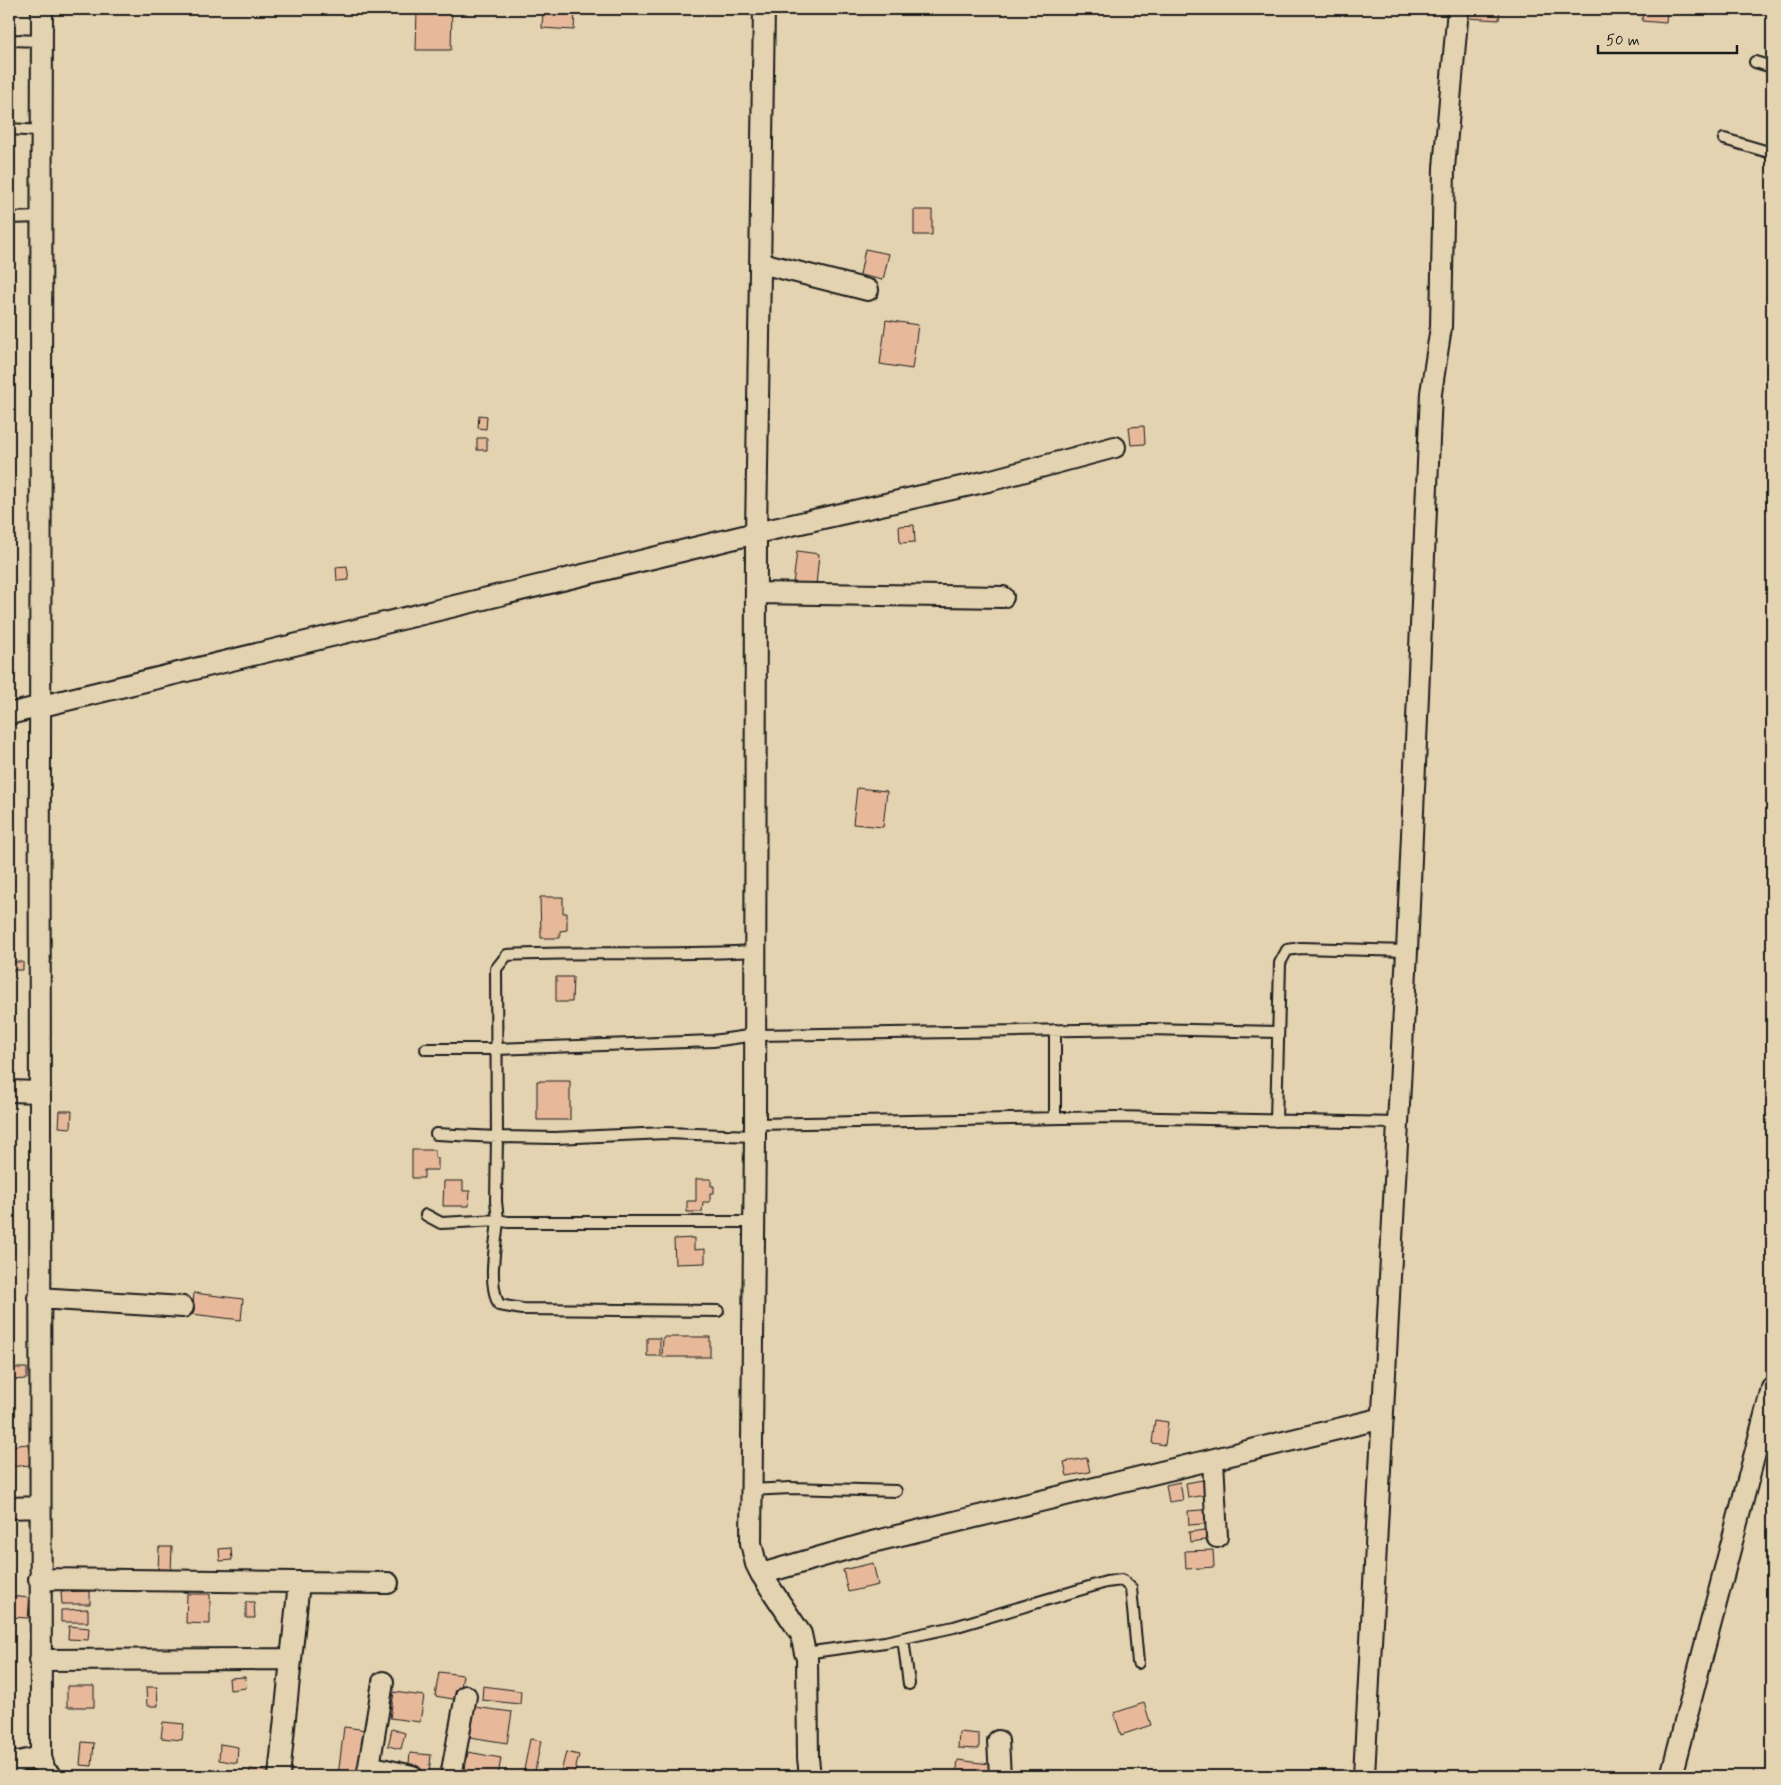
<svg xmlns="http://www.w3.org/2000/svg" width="1781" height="1785" font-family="Mynerve,sans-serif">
<rect width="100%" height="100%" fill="#e4d3b0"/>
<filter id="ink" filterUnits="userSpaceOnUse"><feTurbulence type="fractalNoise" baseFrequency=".02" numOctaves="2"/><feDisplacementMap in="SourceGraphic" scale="10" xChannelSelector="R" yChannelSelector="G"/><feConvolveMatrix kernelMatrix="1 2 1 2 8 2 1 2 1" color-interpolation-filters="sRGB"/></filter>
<g filter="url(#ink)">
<path fill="#e7b89a" stroke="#1c1c1c" d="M417,9h35l-1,41h-35z
M543,9h32l-1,21 -32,-2z
M1467,9h33l-1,11 -32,-2z
M1643,9h24l-1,14 -24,-2z
M914,210h18v25h-18z
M865,249l24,5 -6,26 -23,-5z
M886,320l32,5 -6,44 -32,-5z
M479,415l8,1 -1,13 -8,-1z
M1144,426l1,18 -14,1 -2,-18z
M477,438h10v12h-10z
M914,525l1,17 -15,1 -1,-17z
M797,551l22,3 -3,32 -23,-2z
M347,566l2,14 -12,1 -1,-14z
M857,788l30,3 -4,36 -30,-3z
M540,897h23v16h4v17l-7,1v7h-19z
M9,962h14v8h-14z
M556,977h17l-1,25h-16z
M537,1081h33v39h-33z
M60,1111h12l-1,17 -12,-1z
M412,1150h23v8h3v12h-14v8h-12z
M696,1179h15v7h3v7h-4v9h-7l-1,10h-15v-11h9z
M444,1181h19v10h7l-1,15h-26z
M694,1238v12l11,-1v14l-30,1 -1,-25z
M194,1293l49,6 -2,21 -49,-6z
M663,1337h47v20h-48z
M647,1338h13v18h-13z
M9,1368h18v11l-18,1z
M1155,1420l13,2 -3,23 -13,-2z
M28,1444l2,21 -21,2v-21z
M1087,1458l3,14 -23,4 -3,-14z
M1208,1479l2,15 -22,4 -2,-15z
M1180,1482l3,18 -14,2 -3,-17z
M1214,1509l1,14 -26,2 -1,-14z
M1213,1529l1,10 -24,3 -1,-10z
M159,1547h13l-1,25 -13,-1z
M231,1548l1,12 -12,1 -1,-12z
M1213,1550l1,17 -28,2 -1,-18z
M873,1563l5,22 -30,7 -5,-22z
M90,1591v13h-28l-1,-12z
M187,1594h23v30l-24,-1z
M9,1596l21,2 -2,20 -19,-1z
M246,1602h8l1,16h-9z
M88,1609v13h-27v-12z
M69,1626l20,2 -1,12 -20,-1z
M439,1672l24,3 -4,25 -24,-4z
M245,1677l1,11 -16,2 -1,-12z
M67,1686h27v21h-27z
M483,1686l38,5 -1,13 -38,-4z
M146,1687h11l1,19h-11z
M394,1692l30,4 -4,26 -30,-4z
M1144,1703l7,22 -30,10 -7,-22z
M474,1707l38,5 -5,31 -37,-6z
M163,1722l21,2 -2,16 -21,-2z
M344,1727l23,3 -6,46h-23z
M392,1729l13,4 -4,16 -13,-3z
M959,1732l20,2v15l-21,-1z
M530,1739l11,2 -7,35 -11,-1z
M82,1742l12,1 -2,23 -12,-1z
M220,1744l18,3 -1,16 -18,-3z
M468,1752l33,6 -3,18 -34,-1z
M566,1752l13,3 -5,20 -13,-3z
M410,1753l21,2 -2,20 -21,-2z
M958,1760l31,4 -1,12h-32z
M250,1769l23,3 -1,4h-23z
M211,1772l19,4h-20z
M757,1773l31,3h-31z"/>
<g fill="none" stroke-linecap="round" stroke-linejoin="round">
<g stroke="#1c1c1c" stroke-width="14">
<path id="service" d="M9,40l33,1
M1755,62l17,5
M9,129l33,2
M1724,139l48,14
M9,218l32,-1
M426,1049h70l217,-8 42,-6 393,-6 130,3
M1055,1118v-88
M1276,1121l4,-158 7,-13 14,-2 106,3
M755,1124l360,-7 283,6
M436,1134l61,3 -1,64 2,19 10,2h246
M755,1136l-90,-3 -110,5 -58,-1 -1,-168 11,-14c83,-4 166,1 249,-4
M426,1215l15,8 57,-3c-2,26 -11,60 1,85l23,4 196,2
M752,1490l38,-2 106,3
M903,1638l6,46
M805,1653l80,-11 69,-15 152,-45 16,-2 9,8 7,75"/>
</g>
<g stroke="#1c1c1c" stroke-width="24">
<path id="minor" d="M42,9c-2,583 -4,1165 -1,1748l4,14 6,5
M764,9l-8,524 -1,603 -4,407 5,21 5,10 40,60 4,19 2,4 1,101 2,18
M761,263l107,27
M757,593l246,4
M9,714l747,-181 232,-52 127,-34
M9,1091l30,1
M38,1298l145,9
M1213,1460l4,77
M9,1508l30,-1
M761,1574l111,-32 511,-124
M39,1579l349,4
M40,1660l251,-1
M998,1741l2,35
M9,1764l32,-7
M369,1766l14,-84
M279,1776l20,-194
M367,1776l2,-10 43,10
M451,1776l15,-80
M1364,1776l43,-825 24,-558 10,-66 3,-159 14,-159
M1671,1776l101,-388"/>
</g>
<use href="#service" stroke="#e4d3b0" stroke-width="10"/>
<use href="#minor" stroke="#e4d3b0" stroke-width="20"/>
</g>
</g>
<rect width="1781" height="1785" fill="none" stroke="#e4d3b0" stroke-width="30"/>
<rect x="15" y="15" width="1751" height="1755" fill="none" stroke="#1c1c1c" stroke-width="2" filter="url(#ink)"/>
<path d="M1598 45v8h139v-8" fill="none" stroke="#1c1c1c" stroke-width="2.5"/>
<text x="1606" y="45" font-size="15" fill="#1c1c1c" stroke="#e4d3b0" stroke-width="4" paint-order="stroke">50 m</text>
</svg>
